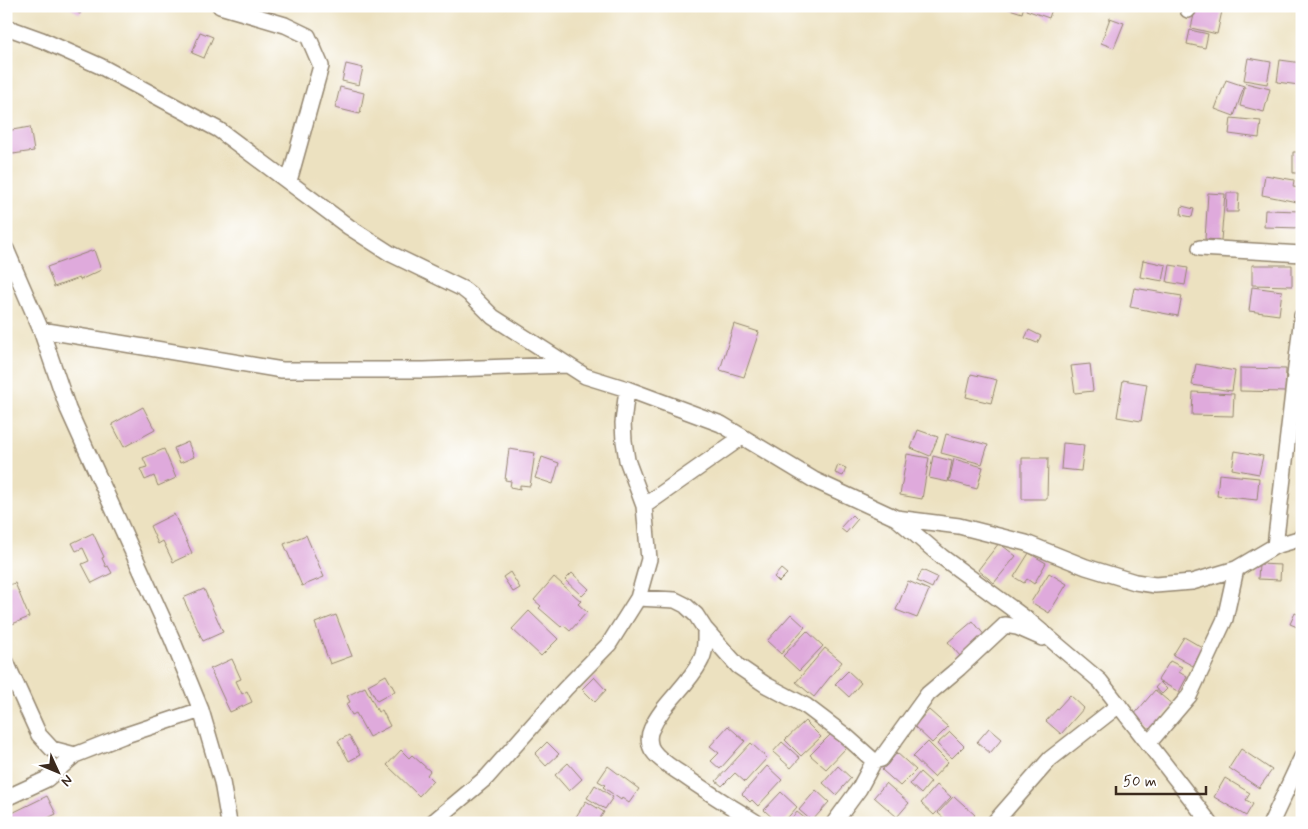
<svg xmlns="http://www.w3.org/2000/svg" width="1308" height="829" font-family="Mynerve,sans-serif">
<rect width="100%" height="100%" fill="#fff"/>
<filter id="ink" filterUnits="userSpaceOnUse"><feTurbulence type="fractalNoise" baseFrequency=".02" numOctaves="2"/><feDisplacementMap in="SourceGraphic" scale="10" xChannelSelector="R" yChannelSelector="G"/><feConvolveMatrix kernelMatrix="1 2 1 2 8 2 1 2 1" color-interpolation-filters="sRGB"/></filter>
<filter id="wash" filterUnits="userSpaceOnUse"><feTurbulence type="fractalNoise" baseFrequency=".0096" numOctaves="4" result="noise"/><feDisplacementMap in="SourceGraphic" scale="20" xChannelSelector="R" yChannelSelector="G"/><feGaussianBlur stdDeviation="1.12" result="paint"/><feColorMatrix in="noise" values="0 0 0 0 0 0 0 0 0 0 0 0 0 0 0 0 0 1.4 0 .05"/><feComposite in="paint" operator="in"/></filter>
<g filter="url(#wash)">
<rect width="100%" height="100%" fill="#ece1c0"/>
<g id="blocks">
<path fill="#dfaadc" d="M67,6h17l-4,8z
M1000,6h24l-2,7z
M1027,6h26l-4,12 -23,-8z
M1196,6l26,5 -5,23 -26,-6z
M1110,18l14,5 -10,25 -13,-5z
M1190,30l18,4 -3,14 -18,-4z
M200,32l13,5 -9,21 -12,-5z
M1248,58l23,4 -4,22 -23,-4z
M1280,60l22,3 -3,22 -22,-3z
M346,64l17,4 -4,17 -17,-4z
M1226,80l18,6 -10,30 -19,-7z
M1246,83l24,6 -6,23 -24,-6z
M340,87l24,6 -4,21 -25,-6z
M1231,118l30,3 -2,17 -30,-4z
M30,127l4,24 -21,3 -1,-2 -6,1v-22z
M1293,152h9v21h-9z
M1265,175l29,5 -1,7 7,1 -3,14 -35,-7z
M1208,193l17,1 -4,46 -16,-1z
M1227,193h12l-1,19h-12z
M1182,206l12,3 -2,8 -11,-2z
M1265,210l36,1v17l-37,-1z
M94,250l7,20 -21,10 -1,-2 -25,9 -7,-20z
M1143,260l23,5 -3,16 -23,-4z
M1170,265l18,3 -3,17 -18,-3z
M1252,265h40v21l-40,-1z
M1252,287l30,4 -3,24 -30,-4z
M1134,288l48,8 -4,20 -48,-9z
M734,324l25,8 -15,45 -24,-7z
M1029,330l12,6 -4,7 -12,-5z
M1090,364l3,27 -18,2 -4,-27z
M1196,364l39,7 -3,20 -40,-6z
M1240,368l46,1 -1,23 -45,-1z
M971,374l26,6 -6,23 -25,-6z
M1123,380l24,4 -6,37 -24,-4z
M1193,392l41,2 -1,22 -41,-1z
M143,407l12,23 -31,17 -12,-23z
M918,430l20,7 -8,19 -19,-8z
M946,434l42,11 -6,19 -41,-11z
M188,442l6,15 -14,6 -6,-15z
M1063,443l21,2 -3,26 -20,-2z
M164,449l12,29 -18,8 -4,-10 -9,4 -5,-11 7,-2 -4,-9z
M509,449l26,4 -5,33 -10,-1v4l-10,-2 1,-6 -6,-1z
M1235,451l28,5 -4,18 -27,-5z
M907,454l22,4 -7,41 -22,-4z
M933,456l19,5 -4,21 -19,-4z
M542,457l17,6 -6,21 -18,-6z
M1022,458h26l-1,41h-25z
M954,459l29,8 -6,22 -28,-8z
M838,465l8,3 -3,8 -8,-3z
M1219,474l40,4 -2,22 -40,-4z
M1299,494h3v27h-3z
M174,514l18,39 -19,9 -10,-21 -5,3 -8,-18z
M852,515l5,5 -11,13 -6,-5z
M93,533l11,24 -2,1 4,9 2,-1 4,7 -20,10 -10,-19 7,-3 -6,-13 -7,3 -4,-8z
M306,535l18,42 -22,9 -18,-42z
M999,543l17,13 -22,27 -16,-13z
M1029,553l17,10 -12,21 -7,-5 -3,4 -10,-6z
M1259,564l22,1 -1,15 -22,-1z
M781,569l6,5 -8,8 -5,-5z
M922,570l15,7 -5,11 -15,-7z
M510,572l10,16 -7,4 -10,-15z
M572,573l17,16 -7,7 -17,-16z
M1049,573l18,11 -18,29 -18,-11z
M554,577l27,24 -3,3 9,8 -17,19 -7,-6 -2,2 -22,-19 2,-2 -7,-6z
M908,581l21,9 -12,28 -21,-8z
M15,583l14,34 -19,8 -4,-8v-31z
M204,589l19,43 -20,9 -20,-43z
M529,611l29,28 -17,17 -29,-27z
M1295,613l7,3v13l-12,-5z
M791,614l14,13 -24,27 -14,-13z
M336,615l16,41 -22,8 -15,-41z
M973,621l12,15 -25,20 -12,-14z
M807,631l16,15 -24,25 -16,-15z
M1184,637l19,11 -10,18 -20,-11z
M825,648l17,14 -28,35 -18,-15z
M232,659l9,20 -5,2 6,13 5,-3 5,11 -22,10 -20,-43z
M1170,661l12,6 -3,5 8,5 -8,15 -21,-12z
M848,671l13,12 -12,14 -14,-13z
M386,675l9,16 -18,10 -9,-16z
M594,677l12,13 -11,12 -13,-13z
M1160,682l7,7 -5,5 -7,-6z
M365,687l13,25 4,-2 8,16 -21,11 -13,-24 -4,2 -6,-11 4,-2 -3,-6z
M1155,690l18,15 -22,26 -18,-15z
M1070,695l14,13 -23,26 -15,-13z
M929,710l19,17 -16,16 -18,-17z
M805,721l16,16 -20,19 -16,-16z
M728,726l17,15 -25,28 -9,-8 8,-8 -9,-7z
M989,728l13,11 -12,14 -13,-11z
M950,732l14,14 -12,12 -15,-14z
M831,734l15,14 -20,21 -16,-14z
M349,735l11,20 -11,6 -11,-20z
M547,742l12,12 -13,12 -11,-12z
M782,742l18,16 -9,10 -18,-16z
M928,742l20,20 -14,15 -21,-20z
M751,743l16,15 -22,24 -10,-9 -13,13 -6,-5z
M1241,749l31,21 -13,18 -30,-20z
M401,750l8,8 3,-3 18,16 -3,4 6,6 -14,15 -32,-31z
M897,753l19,17 -16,16 -18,-16z
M568,763l14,16 -13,12 -14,-16z
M608,766l31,23 -10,14 -7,-5 -1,2 -18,-13 2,-2 -7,-4z
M767,766l15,14 -24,26 -6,-6 -2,2 -8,-8z
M838,766l13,12 -15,17 -13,-12z
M920,772l11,10 -10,12 -11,-10z
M1225,778l25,15 -4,7 7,4 -7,12 -32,-19z
M886,783l23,20 -12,14 -23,-20z
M595,785l18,12 -8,12 -18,-11z
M937,785l14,12 -17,18 -13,-12z
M816,790l13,12 -17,19 -13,-11z
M781,792l16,15 -14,16h-5l-14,-13z
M47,796l9,18 -18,9h-31l-1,-7z
M954,796l21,19 -7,8h-19l-11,-10z
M586,801l18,11 -7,11h-25z
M797,812l14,11h-23z"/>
</g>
</g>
<g filter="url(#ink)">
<use href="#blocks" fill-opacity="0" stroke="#94866f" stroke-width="1"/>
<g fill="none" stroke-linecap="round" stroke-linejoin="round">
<g stroke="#94866f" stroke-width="18">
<path id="minor" d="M220,6l65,19 23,11 13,30 -32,115
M1188,10l1,-4
M6,27l36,13 58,26 119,64 130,97 42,27 72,35 9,7 21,21 92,59 42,13 94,35 93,56 82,38 46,39 87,64 71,60 110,142
M1200,248l102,6
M6,249l35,81 27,79 104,230 29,71 21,72 7,41
M41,330l241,40h142l143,-5
M644,506l98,-69
M896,518l63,8 67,17 60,24 49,15 20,3 37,-3 44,-13 39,-23 27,-8
M1275,546l27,-230
M638,598l37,2 10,5 11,10 9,14 33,37 28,19 40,21 41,31 27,24 7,-2 47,-65 31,-26 46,-43 12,2 25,11
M705,629c0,11 1,23 -5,33 -13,25 -38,42 -49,68 -3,6 -2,16 2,21 6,9 18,16 27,22 25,18 50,33 77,50
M6,662l33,73 13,14 23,6 48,-19 78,-26
M1148,744l41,-48 36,-77 11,-50
M6,798l41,-19 28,-24
M432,823l55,-46 78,-88 44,-45 29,-46 11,-39 -5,-53 -17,-46 -3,-19 -1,-18 4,-34
M834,823l25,-34 15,-28
M994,823l56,-64 69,-54
M1271,823l31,-66"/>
</g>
<use href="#minor" stroke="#fff" stroke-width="15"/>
</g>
</g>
<rect width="1308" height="829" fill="none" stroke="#fff" stroke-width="25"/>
<g transform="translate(58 772) rotate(134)" stroke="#ffffff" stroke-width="4" paint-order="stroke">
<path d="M0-4L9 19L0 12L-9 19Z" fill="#3b2a1e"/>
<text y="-8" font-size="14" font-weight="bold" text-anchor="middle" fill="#3b2a1e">N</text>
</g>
<path d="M1116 786v8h90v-8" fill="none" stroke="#3b2a1e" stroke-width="2.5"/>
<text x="1123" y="786" font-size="15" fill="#3b2a1e" stroke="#ffffff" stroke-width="4" paint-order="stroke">50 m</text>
</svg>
